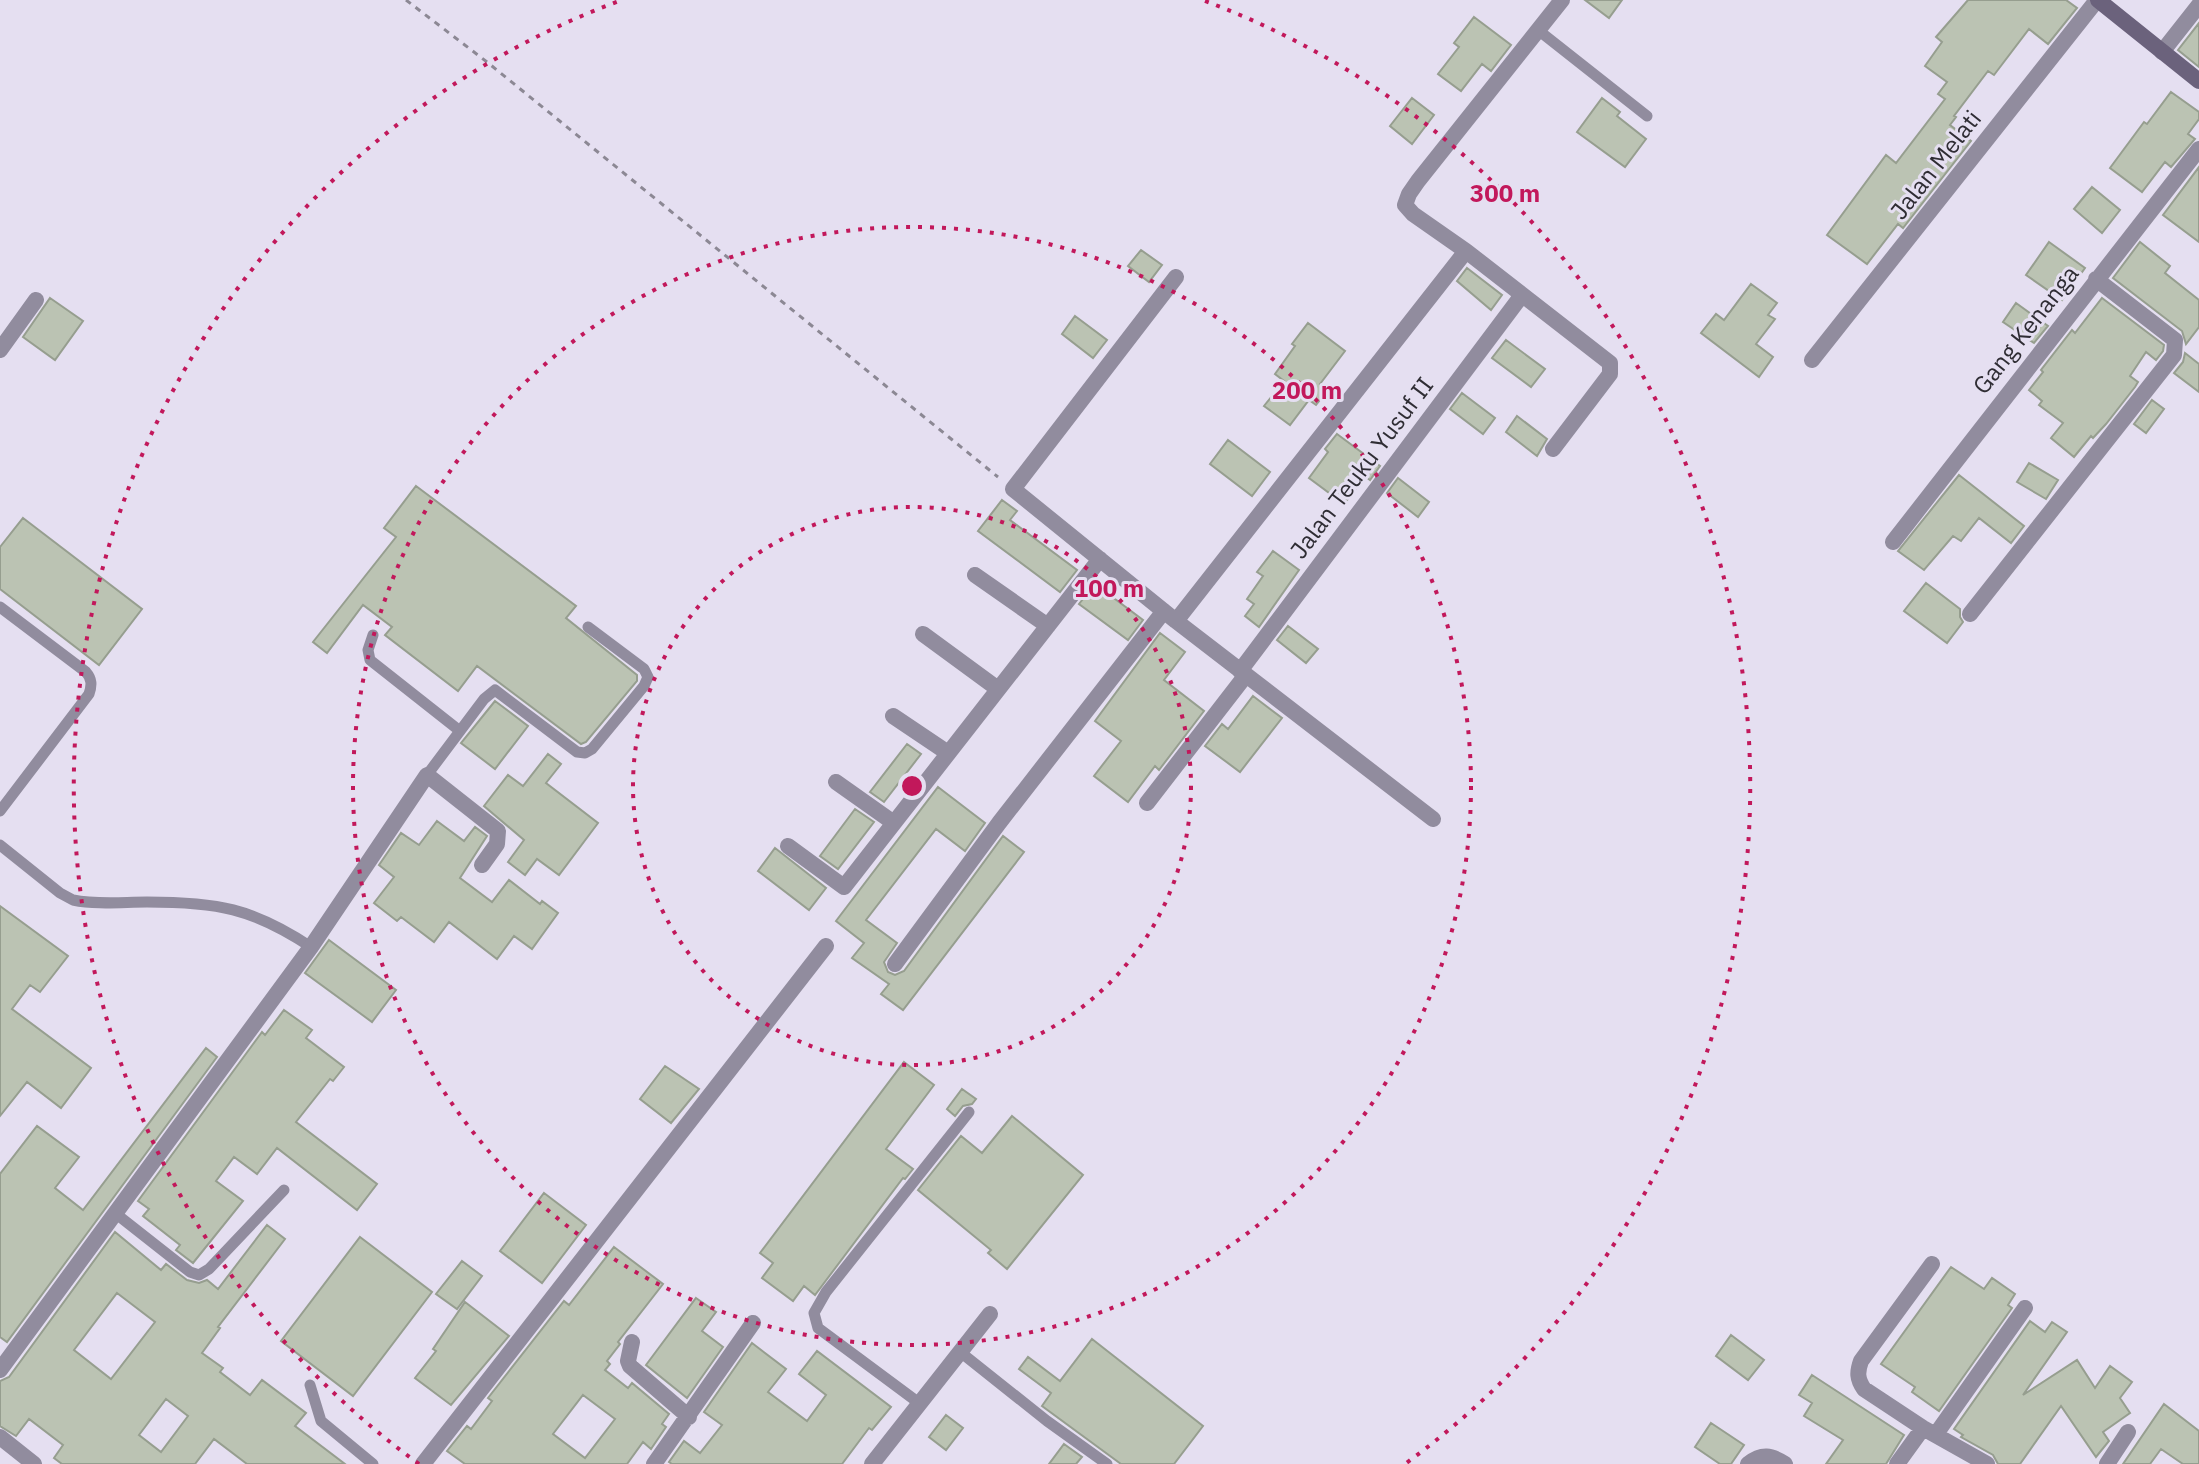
<svg xmlns="http://www.w3.org/2000/svg" width="2199" height="1464" font-family="'IBM Plex Sans',sans-serif">
<rect width="100%" height="100%" fill="#e5dff1"/>
<path fill="#bbc3b3" stroke="#969e8f" stroke-width="2" fill-rule="evenodd" d="M1585,0h37l-13,18z
M1968,0h98l11,8 -29,36 -19,-15 -35,46 -6,-4 -34,45 2,1 -6,8 21,16 -68,87 -5,-4 -31,40 -40,-29 59,-80 10,8 49,-64 -7,-5 9,-12 -22,-16 17,-24 -6,-5z
M1474,17l37,28 -20,26 -9,-7 -21,27 -23,-17 21,-27 -5,-4z
M2199,23v44l-21,-17z
M2171,92l28,20v7l-11,15 7,5 -24,28 -6,-5 -23,30 -32,-24 34,-46 3,2z
M1412,98l22,17 -22,29 -22,-18z
M1602,98l18,14 -3,4 29,23 -21,28 -48,-35z
M2199,167v75l-36,-27z
M2092,187l28,23 -18,23 -28,-24z
M2049,242l36,26 -23,32 -36,-25z
M2140,242l30,24 -5,7 34,27v27l-13,17 -4,-13 -69,-53z
M1141,250l21,15 -13,17 -21,-16z
M1467,268l35,27 -11,15 -34,-29z
M1751,284l26,19 -9,12 7,4 -19,25 17,13 -14,20 -58,-44 15,-19 8,6z
M50,298l33,23 -28,39 -32,-23z
M2102,298l62,47 -1,6 -7,9 -10,-8 -16,24 8,6 -3,5 -29,37 -13,14 -2,-2 -17,21 -23,-19 12,-15 -24,-18 3,-4 -13,-11 14,-18 -2,-2 31,-40 3,3z
M2016,303l32,23 -14,17 -31,-21z
M1075,316l32,24 -14,18 -31,-24z
M1308,323l37,28 -25,33 8,6 -12,15 -7,-5 -19,25 -26,-19 20,-25 -9,-7 20,-28 -3,-2z
M1506,340l39,29 -14,18 -39,-29z
M2185,353l14,11v28l-25,-19 9,-11z
M1462,393l33,25 -12,16 -33,-25z
M2152,400l12,9 -18,24 -12,-9z
M1517,416l30,23 -10,17 -31,-24z
M1337,434l43,32 -10,14 -4,-3 -3,2 -19,25 -35,-26 19,-26 -3,-3z
M1228,440l42,32 -18,24 -42,-32z
M2029,463l29,17 -12,19 -29,-17z
M1959,475l65,51 -13,17 -32,-25 -18,23 -8,-5 -29,34 -26,-19z
M1398,478l31,24 -11,15 -31,-24z
M416,486l160,120 -10,12 71,57v6l-51,61 -5,2 -104,-78 -19,25 -73,-56 7,-8 -29,-22 -36,48 -14,-11 83,-105 -12,-9z
M1002,500l15,11 -7,9 67,50 -17,22 -82,-61z
M23,518l119,91 -43,56 -99,-76v-42z
M1273,551l26,19 -40,57 -14,-11 9,-12 -7,-5 16,-23 -6,-4z
M1926,583l34,26v8l3,5 -16,21 -43,-32z
M1095,584l48,36 -15,20 -49,-36z
M1288,626l30,23 -12,14 -29,-23z
M1160,633l25,19 -21,28 40,31 -45,59 -4,-4 -27,36 -34,-26 27,-35 -26,-20z
M1253,696l29,22 -42,54 -35,-26 17,-22 6,5z
M495,701l33,25 -33,43 -34,-26z
M907,744l14,10 -37,48 -14,-10z
M548,754l13,10 -15,19 52,40 -39,52 -22,-16 -12,16 -17,-13 16,-22 -40,-34 24,-31 15,11z
M938,787l47,36 -20,28 -29,-22 -70,91 31,23 -13,19 4,10 7,3 9,-4 99,-135 21,16 -121,158 -22,-16 8,-10 -37,-26 12,-15 -28,-22z
M855,809l19,13 -36,47 -18,-13z
M437,821l27,20 11,-14 12,9 -27,42 32,24 17,-22 31,24 2,-3 16,12 -26,36 -18,-13 -17,23 -48,-37 -15,20 -33,-25 -4,4 -23,-18 20,-26 -15,-12 22,-32 18,12z
M775,848l51,40 -17,22 -51,-39z
M0,906l68,50 -28,36 -10,-7 -18,24 79,59 -30,40 -34,-26 -27,34z
M329,940l67,50 -24,32 -67,-49z
M284,1010l28,20 -6,8 38,29 -11,14 -3,-2 -34,43 81,62 -20,26 -80,-62 -20,26 -23,-17 -18,24 27,20 -50,62 -17,-13 4,-5 -37,-29 6,-7 -11,-8 124,-169 3,3z
M206,1048l11,9 -210,285 -7,-5v-163l37,-48 42,31 -24,31 28,22z
M904,1062l30,23 -48,64 27,20 -8,10 -2,-1 -88,117 -11,-9 -11,15 -31,-23 11,-15 -13,-10z
M665,1066l34,23 -28,34 -31,-24z
M962,1089l14,10 -4,5 -9,2 -8,10 -8,-7z
M1012,1116l71,59 -76,94 -19,-16 3,-3 -73,-60 43,-54 21,17z
M544,1193l42,32 -44,58 -42,-32z
M267,1225l18,14 -67,88 2,1 -18,25 21,15 -3,4 30,23 12,-15 44,33 -11,13 50,38h-98l-33,-25 -19,25h-133l-8,-6 9,-13 -34,-26 -13,17 -16,-10v-45l9,-4 106,-145 46,38 5,-6 21,16 12,3 8,-3 11,9zM117,1293l38,29 -44,57 -37,-29zM166,1399l22,17 -27,36 -22,-17z
M360,1237l72,55 -79,104 -72,-55z
M614,1247l49,37 -45,58 2,2 -13,17 3,3 -5,6 23,18 4,-5 37,31 -7,10 4,3 -15,22 -8,-7 -16,22h-162l-18,-13 20,-25 4,3 21,-28 -4,-3 76,-97 5,4zM583,1395l32,24 -30,39 -32,-24z
M462,1261l20,15 -25,33 -21,-15z
M1951,1267l33,22 8,-11 23,16 -7,11 4,3 -73,103 -27,-19 3,-5 -34,-23z
M696,1298l20,14 -14,19 21,16 -36,51 -41,-33z
M465,1302l44,34 -58,69 -36,-27 21,-27 -3,-2z
M2030,1321l15,11 7,-10 15,10 -44,63 54,-35 18,28 15,-22 22,16 -12,16 10,15 -27,19 6,9 -13,16 -35,-51 -41,58h-22l-5,-9 -32,-18 2,-2 -9,-6z
M1731,1335l33,25 -16,20 -32,-24z
M1092,1339l111,87 -29,38h-53l-79,-58 9,-13 -32,-24 9,-12 32,24z
M752,1343l34,26 -18,23 39,29 19,-26 -27,-21 18,-23 74,56 -19,23 -3,-2 -27,36h-170l-3,-2 15,-21 16,12 22,-28 -18,-13z
M1812,1375l92,60 -18,29h-60l17,-24 -39,-24 8,-13 -13,-8z
M2164,1404l35,27v33h-16l-22,-15 -11,15h-27z
M946,1415l17,13 -17,22 -17,-13z
M1711,1423l33,22 -13,19h-11l-25,-17z
M1064,1444l18,13 -6,7h-27z"/>
<g fill="none" stroke-linecap="round" stroke-linejoin="round">
<path stroke="#8c8894" stroke-width="3" stroke-dasharray="6 6" stroke-linecap="butt" d="M406,0l81,62 511,415"/>
<path stroke="#918c9e" stroke-width="11" d="M1538,30l109,86
M0,607l86,65c6,7 6,13 3,22l-89,117
M373,635l-5,15 2,10 90,71
M427,775l57,-76 11,-9 82,62 8,1 7,-4 52,-63 4,-9 -4,-8 -56,-42
M0,845l60,48 13,7c24,5 50,2 74,2 70,0 105,6 164,45
M115,1213l75,59 9,3 10,-6 75,-79
M959,1351l88,70 60,43
M310,1385l11,36 52,43
M919,1403l-101,-75 -4,-15 12,-21 143,-180"/>
<path stroke="#918c9e" stroke-width="16" d="M2162,52l37,-47
M1466,251l144,112v11l-57,75
M1176,277l-163,212 163,132 257,198
M0,350l36,-50
M1812,360l285,-360
M1893,542l306,-393
M975,575l73,51
M1970,614l204,-259 1,-15 -79,-61
M1176,621l290,-370 -53,-37 -8,-9 4,-11 9,-13 144,-181
M923,634l75,55
M1240,671l282,-376
M893,716l55,37
M836,782l58,41
M1147,803l99,-128
M788,846l56,41 256,-328
M895,964l104,-141 165,-212
M1932,1264l-71,97c-4,11 -4,18 3,28l59,39 64,36
M632,1342l-4,19 2,5 59,51
M0,1370l311,-423 116,-172 71,56 -1,13 -15,21
M1936,1434l89,-126
M0,1437l34,27
M423,1464l403,-518
M654,1464l99,-141
M872,1464l118,-150
M1748,1464c14,-11 23,-9 37,0
M1897,1464l26,-36
M2107,1464l21,-32"/>
<path stroke="#6b627c" stroke-width="16" d="M2098,0l101,81"/>
</g>
<g fill="none" stroke="#c2185b" stroke-width="4" stroke-dasharray="4 8">
<circle cx="912" cy="786" r="279"/>
<circle cx="912" cy="786" r="559"/>
<path d="M419 1464A838 838 0 0 1 619 1M1205 1A838 838 0 0 1 1405 1464"/>
</g>
<g text-anchor="middle" stroke-width="6" stroke-linejoin="round" paint-order="stroke">
<g font-size="24" fill="#2f2d34" stroke="#e5dff1">
<text transform="translate(1936 165) rotate(-52)" y="8">Jalan Melati</text>
<text transform="translate(2026 330) rotate(-52)" y="8">Gang Kenanga</text>
<text transform="translate(1362 468) rotate(-53)" y="8">Jalan Teuku Yusuf II</text>
</g>
</g>
<circle cx="912" cy="786" r="12" fill="#c2185b" stroke="#e5dff1" stroke-width="4"/>
<g font-size="24" text-anchor="middle" font-weight="bold" fill="#c2185b" stroke="#e5dff1" stroke-width="6" stroke-linejoin="round" paint-order="stroke">
<text x="1505" y="202">300 m</text>
<text x="1307" y="399">200 m</text>
<text x="1109" y="597">100 m</text>
</g>
</svg>
